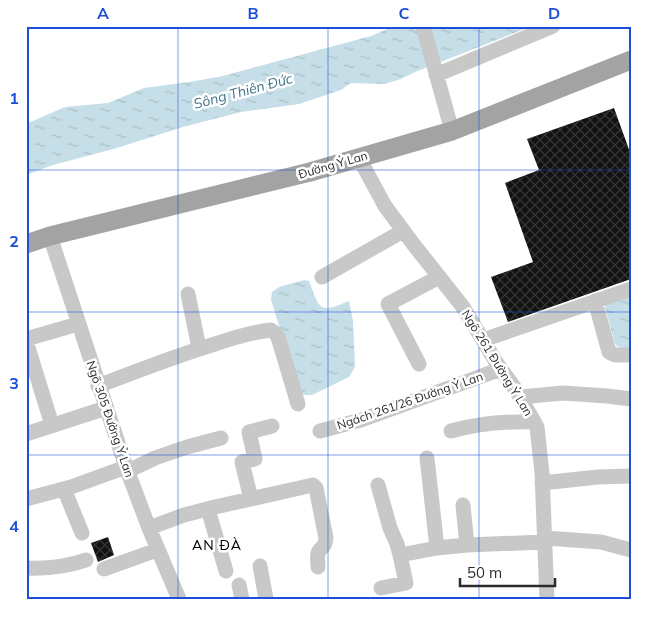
<svg xmlns="http://www.w3.org/2000/svg" width="657" height="625" font-family="Mulish,sans-serif">
<defs>
<pattern id="water-ripples" width="26" height="14" patternUnits="userSpaceOnUse" patternTransform="scale(1.25)"><rect width="26" height="14" fill="#c6dee8"/><path d="M2 4q2-2 4 0t4 0M15 11q2-2 4 0t4 0" fill="none" stroke="#aabfc7"/></pattern>
<pattern id="building-cross-hatch" width="8" height="8" patternUnits="userSpaceOnUse" patternTransform="scale(1.25)"><rect width="8" height="8" fill="#121212"/><path d="M0 0l8 8M0 8l8-8" fill="none" stroke="#353535"/></pattern>
</defs>
<rect width="100%" height="100%" fill="#fff"/>
<path fill="url(#water-ripples)" d="M394,26h138l-117,46 -14,7 -17,5 -33,-1 -10,7 -42,14 -58,8 -58,15 -66,21 -64,17 -27,10v-51l39,-17 43,-4 36,-15 45,-6 34,-6 148,-40z
M304,280l5,1c11,29 10,33 40,20l4,20 2,46 -6,10 -37,18h-7l-5,-2 -29,-93 1,-8 7,-5z
M631,294v54c-6,0 -12,1 -16,-4l-10,-37 2,-4z"/>
<path fill="url(#building-cross-hatch)" d="M614,108l17,47v124l-123,43 -17,-45 42,-15 -28,-79 34,-13 -12,-31z
M108,537l6,18 -16,7 -7,-19z"/>
<g fill="none" stroke-linecap="round" stroke-linejoin="round">
<path stroke="#c8c8c8" stroke-width="15" d="M423,26l29,105
M436,75l117,-49
M359,158l26,48 29,39 49,62 35,58 18,25 21,37 5,46 5,126
M50,236l76,231 23,61 30,71
M322,277l81,-46
M188,294l11,54
M595,301l14,51 6,3h16
M26,339l52,-15
M483,340l148,-51
M26,341l26,84
M419,364l-31,-60 51,-27
M98,386c39,-15 77,-30 117,-42 18,-6 37,-12 56,-14l4,3 3,4 20,67
M520,397l43,-4 44,3 24,3
M320,431l41,-11 140,-51
M451,431c29,-8 53,-10 83,-9
M26,434l80,-26
M427,458l10,90
M128,471l27,-13 32,-11 34,-9
M542,483l56,-6 33,-1
M378,485l12,43 7,16 3,11 37,-7 30,-3 78,-3
M64,489l18,44
M26,499l45,-12 55,-20
M251,499l-9,-37 13,-3 -6,-27 23,-6
M463,505l4,40
M208,509l18,62
M149,528l35,-13 31,-8 98,-22 3,3 10,50c-1,11 -5,8 -8,15 -1,4 0,10 0,14
M545,538l56,4 30,8
M260,566l6,33
M26,568c21,1 40,-1 60,-8
M104,569l53,-19
M239,585l3,14
M381,588l25,-5 -6,-28"/>
<path stroke="#a3a3a3" stroke-width="19" d="M26,244l24,-8 260,-64 142,-41 179,-71"/>
</g>
<path fill="none" stroke="#1d4ed8" stroke-width="1" stroke-opacity="0.55" d="M178,26v573M328,26v573M479,26v573M26,170h605M26,312h605M26,455h605"/>
<g text-anchor="middle" stroke-width="5" stroke-linejoin="round" paint-order="stroke">
<g font-size="12" fill="#2b2b2b" stroke="#fff">
<text transform="translate(333 165) rotate(-16)" y="4">Đường Ỷ Lan</text>
<text transform="translate(497 363) rotate(58)" y="4">Ngõ 261 Đường Ỷ Lan</text>
<text transform="translate(410 401) rotate(-19)" y="4">Ngách 261/26 Đường Ỷ Lan</text>
<text transform="translate(110 419) rotate(71)" y="4">Ngõ 305 Đường Ỷ Lan</text>
</g>
<g font-size="14" font-style="italic" fill="#3f7388" stroke="#fff">
<text transform="translate(243 91) rotate(-15)" y="5">Sông Thiên Đức</text>
</g>
<g font-size="14" letter-spacing="1" fill="#000" stroke="#fff">
<text x="217" y="550">AN ĐÀ</text>
</g>
</g>
<rect width="657" height="625" fill="none" stroke="#ffffff" stroke-width="55"/>
<path d="M460 578v8h95v-8" fill="none" stroke="#2b2b2b" stroke-width="2.5"/>
<text x="467" y="578" font-size="15" fill="#2b2b2b" stroke="#ffffff" stroke-width="4" paint-order="stroke">50 m</text>
<rect x="28" y="28" width="602" height="570" fill="none" stroke="#1d4ed8" stroke-width="2"/>
<g font-size="16" text-anchor="middle" font-weight="bold" fill="#1d4ed8">
<text x="103" y="19">A</text>
<text x="253" y="19">B</text>
<text x="404" y="19">C</text>
<text x="554" y="19">D</text>
<text x="14" y="104">1</text>
<text x="14" y="247">2</text>
<text x="14" y="389">3</text>
<text x="14" y="532">4</text>
</g>
</svg>
